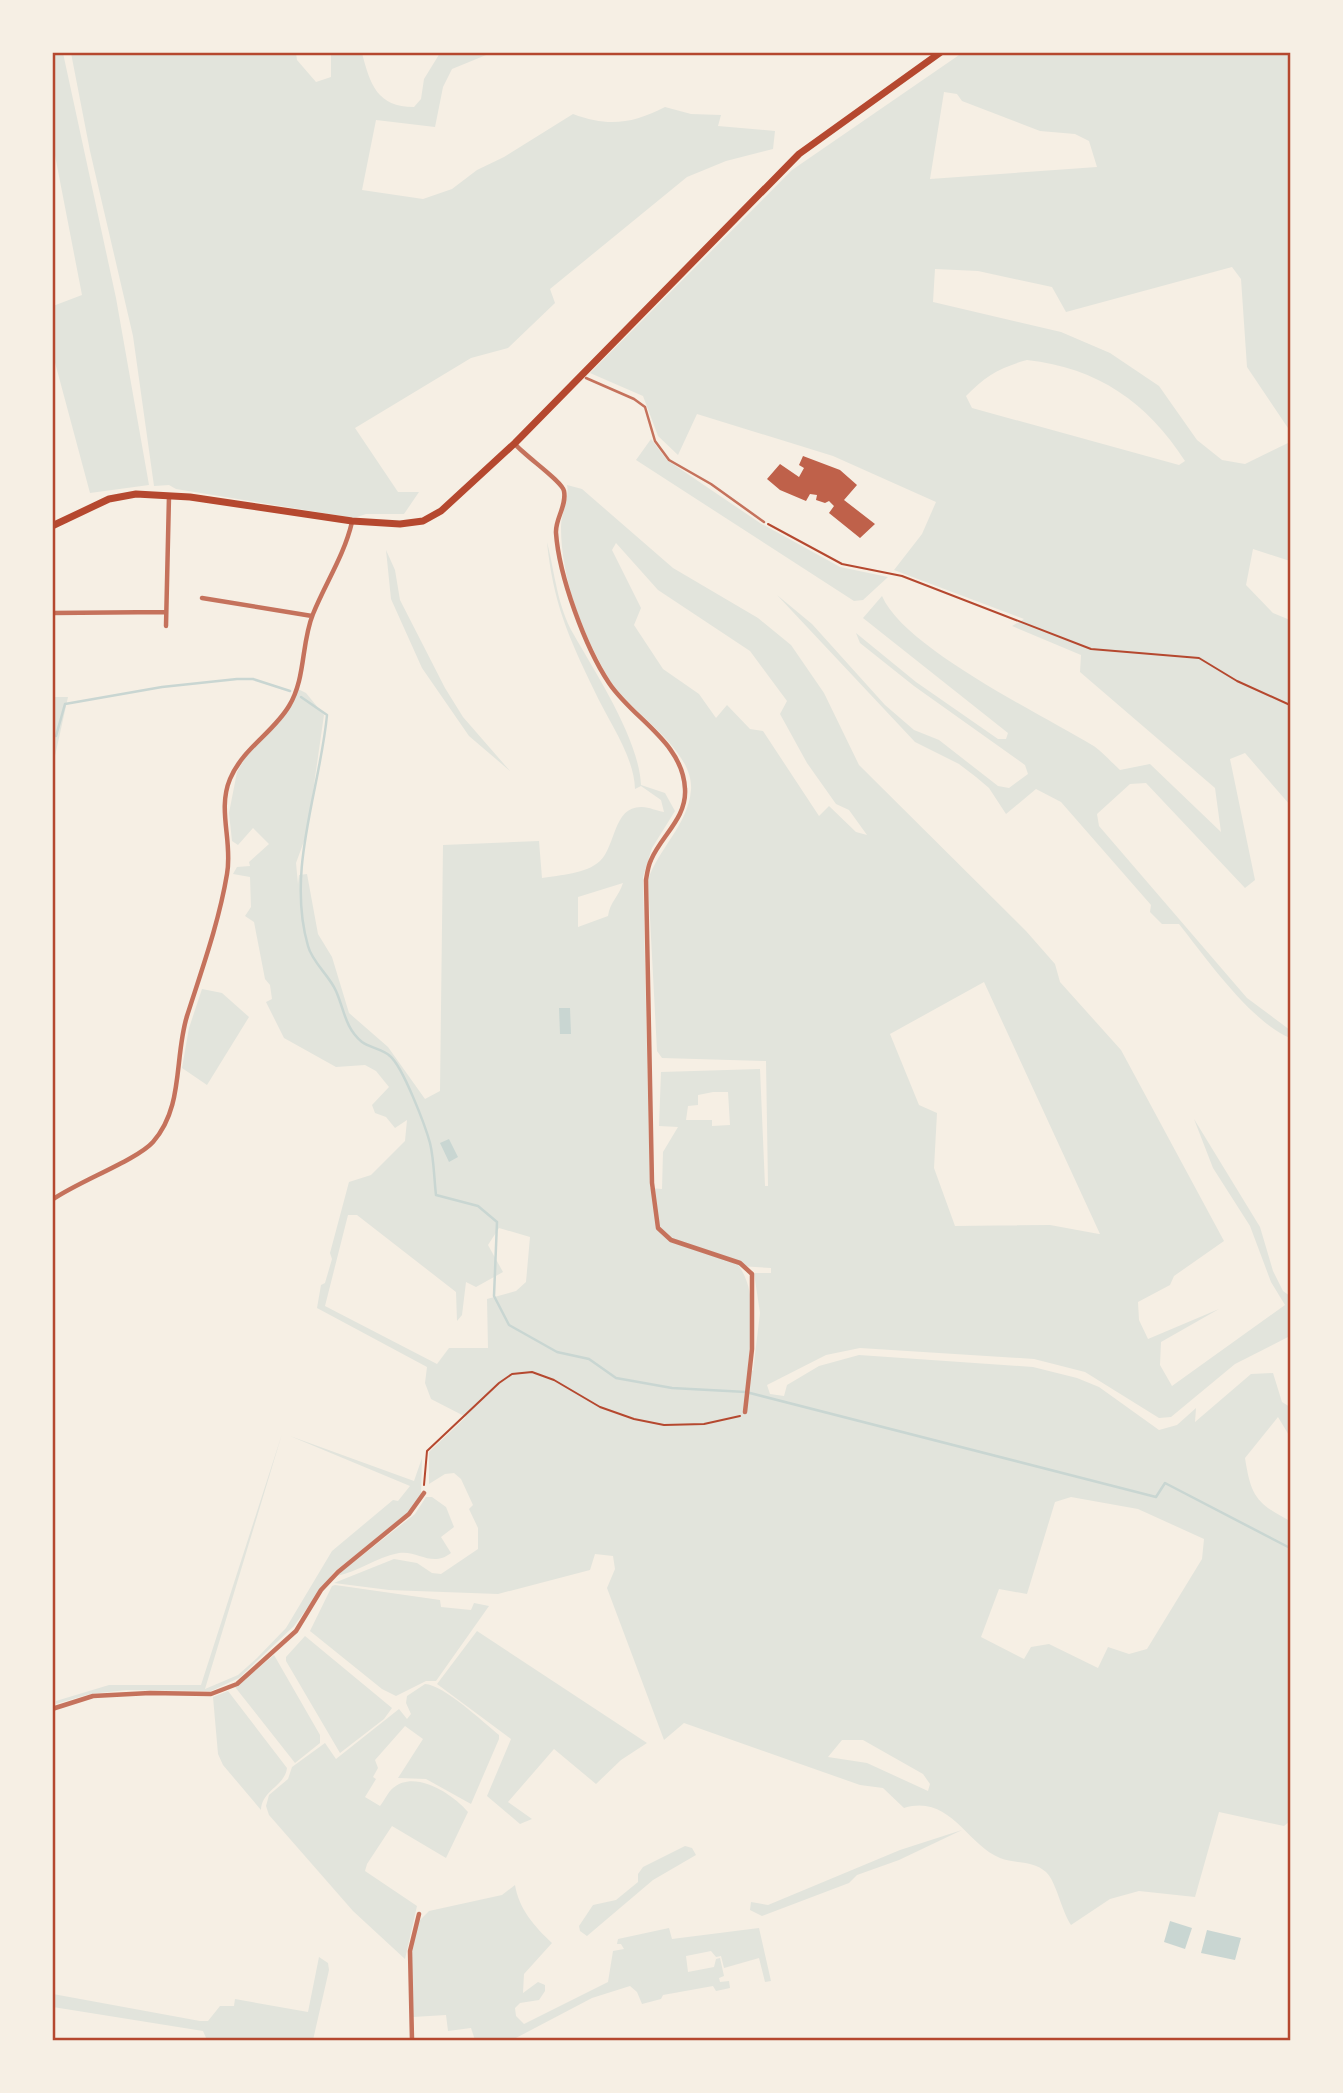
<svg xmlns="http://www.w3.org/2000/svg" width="1343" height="2093" font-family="Roboto,sans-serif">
<rect width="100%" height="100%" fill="#f6efe4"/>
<path fill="#e2e4dc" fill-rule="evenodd" d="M52,53h11l53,245 33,187 -59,8 -37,-138v-49l29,-11 -29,-150z
M71,53h225l1,7 19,22 15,-5v-24h31c8,31 15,54 52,54l7,-8 3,-20 16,-26h51l-39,16 -9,18 -8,40 -59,-7 -14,70 61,9 29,-10 25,-19 27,-13 69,-43c35,13 59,10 92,-7l26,7 30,1 -3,11 57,5 -2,18 -47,12 -39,16 -137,112 5,14 -47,45 -37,10 -116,70 43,64h21l-15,22h-38l-12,4 -178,-29 -7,-4 -15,1 -21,-150 -43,-185z
M962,53h328v378l-43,-64 -6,-88 -9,-12 -166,45 -14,-25 -74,-16 -43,-2 -2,33 128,30 49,21 49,33 38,54 25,20 23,4 45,-22v119l-37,-12 -7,36 27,28 17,7v185l-45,-52 -15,6 25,121 -10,8 -99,-105 -16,1 -33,30 2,12 148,172 43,32v8c-40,-17 -84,-80 -111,-114h-17l-12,-12 1,-7 -90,-103 -25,-13 -30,25 -17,-26 -13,-11 -17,-13 -44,-22 -138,-147 35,29 73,81 29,25 25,10 59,46 11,2 19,-14 -3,-9 -111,-79 -54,-43 -4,-10 60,49 82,57h8l2,-6 -145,-115 19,-22c22,52 159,118 210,149 10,6 19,17 28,25l30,-6 71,68 -6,-44 -135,-116 1,-17 -69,-29 12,-7 -130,-49 28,-36 14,-32 -103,-46 -136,-42 -19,41 -20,-19 -15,-40 -53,-23 202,-203zM944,92l13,2 5,7 78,30 35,3 14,7 8,26 -167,12zM1027,360c71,8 120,42 158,101l-6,4 -207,-57 -6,-12c19,-20 35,-29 61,-36z
M651,439l16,21 93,63 80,44 48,10 -25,23 -9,1 -218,-141z
M567,485l15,4 91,79 85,50 33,27 33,48 35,72 167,166 29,33 5,18 61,68 103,191 -50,35 -4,9 -32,17 1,18 9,19 71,-30 -58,33 -1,23 12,21 113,-81 -14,-23 -21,-56 -37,-58 -19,-49 66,108 13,44 10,20 7,5v40l-55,28 -64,53 -12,1 -74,-46 -51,-13 -174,-11 -34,7 -59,30 3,9 14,2 3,-11 32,-19 40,-11 174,12 44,11 22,9 60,43 18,-5 19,-17 -1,14 56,-48 22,-1 9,29 8,5v30l-12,-20 -33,41c6,38 11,45 45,63v300l-6,5 -65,-14 -24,85 -56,-6 -29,8 -39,26c-9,-13 -15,-44 -25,-53 -13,-12 -31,-8 -46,-14 -34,-14 -50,-64 -96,-50l-21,-20 -23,-3 -176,-62 -20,17 -57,-152 8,-19 -2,-13 -18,-2 -5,16 -92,24 -109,-4 -55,-7 60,-24 23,4 15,10 9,1 37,-25v-21l-9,-19 4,-4 -12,-26 -7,-6 -9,1 -16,10v-32l37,-35 -35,-18 -6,-16 2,-16 -110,-59 4,-23 4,-2 7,-24 -2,-6 19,-71 22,-7 34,-34 2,-21 -12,8 -9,-11 -11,-4 -3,-8 17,-18 -13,-16 -11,-6 -29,2 -52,-29 -18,-36 6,-3 -2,-14 -5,-6 -11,-57 -9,-6 6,-9 -1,-30 -17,-3 4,-7 13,-1 -1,-4 20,-18 -16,-16 -15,17 -6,-4 -3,-28 8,-41 12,-21 25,-23 24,-39 8,4 18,22 -17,118 -11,30 2,21 1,-9 8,-1 11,60 14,23 17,56 39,34 37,52 15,-8 3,-246 96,-4 3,37c18,-3 44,-4 58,-17 16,-15 13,-55 42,-54 7,0 15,4 22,5l-3,-12 -20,-14 -6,3c-1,-34 -27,-68 -41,-99 -26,-54 -41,-88 -47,-148 8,31 10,64 27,93 22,39 65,104 67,150l24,8 10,18 -23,37 -9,29 7,311 12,1 1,-37 15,-25 -19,-1 2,-54 99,-3 5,117h3l-2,-125 -104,-3 -5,-7 -9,-171c10,-31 40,-55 43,-90 3,-42 -63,-78 -83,-113 -26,-45 -47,-98 -47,-150 0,-15 9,-28 6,-42zM616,543l42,47 92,61 37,50 -7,13 27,49 29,41 13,6 18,25 -11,-3 -27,-26 -10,10 -56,-85 -13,-2 -23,-24 -11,13 -17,-24 -36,-25 -29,-44 7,-17 -29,-58zM623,883c-4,13 -13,19 -15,33l-30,11v-30zM984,982l116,252h-1l-49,-9 -95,1 -21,-58 3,-55 -18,-8 -29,-71zM713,1092h15l2,33 -18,1v-6h-26l2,-14 10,-1v-10zM348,1215h9l99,77 1,29 5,-6 4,-33 10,5 27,-15 -15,-27 11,-17 31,9 -4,45 -10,9 -29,8 1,49h-39l-12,16 -112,-58zM739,1266l32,2v5h-17l6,40 -7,58 -5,-4c3,-32 10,-74 -9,-101zM1071,1497l67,12 66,30 -2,20 -55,90 -18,5 -21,-7 -10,21 -49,-24 -18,3 -7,12 -43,-22 18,-48 28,5 28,-92zM842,1740h21l60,34 7,10 -2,7 -61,-28 -39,-6z
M386,550l9,20 5,30 45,88 18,29 47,54 -41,-35 -47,-68 -31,-69z
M53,697h15l-15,68 -1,-68z
M202,989l20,4 27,24 -42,68 -25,-17 7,-40z
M282,1434l-77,255 33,-14 19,-17 29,-30 46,-77 61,-51 5,1 12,-15 -120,-50 124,45 8,-23 -1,37 -6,12 -81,65 -40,54 -55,52 -28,13 -84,-1 -37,4 -34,10v-3l53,-16h92z
M426,1497h6l14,10 8,20 -13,10 10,16c-19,15 -33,-3 -52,0 -23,4 -40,19 -63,23l79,-62z
M335,1585l105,15 1,7 30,3 3,-7 15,3 -53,75h-10l-30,15 -14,-7 -72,-58 22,-45z
M477,1631l170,112 -26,17 -25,24 -42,-35 -46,53 24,17 -12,5 -33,-28 24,-57 -74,-55z
M305,1636l87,72 -8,11 -44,34 -54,-92v-4z
M274,1655l46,80v8l-25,20 -60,-76z
M425,1684c19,1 58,38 74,51v4l-28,65 -45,-25 -28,-1 25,-39 -18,-13 -30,34 3,8 -5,9 3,2 -11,18 15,9c4,-5 8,-14 13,-18 22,-19 60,6 75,24l-22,46 -54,-32 -25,38 -2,7 52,35 -12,53 -52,-48 -84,-96 -3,-9 3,-11 19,-16 4,-12 33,-24 11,16 63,-50 8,10 4,-5 -5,-11 1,-7z
M228,1691l59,77c-2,18 -25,22 -26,42l-38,-45 -5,-11 -5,-57z
M962,1830l-63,30 -42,15 -8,8 -87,33 -12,-6 1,-8 17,3 132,-55z
M685,1846l7,2 4,7 -43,25 -66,56 -7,-5 -1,-5 14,-21 23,-5 22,-18v-8l5,-7z
M515,1885c4,24 19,41 37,58l-28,31 -1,19 15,-11 7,3v6l-6,9 -19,3 -5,5 1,8 8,8 84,-42 5,-31 11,-2 -3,-5h-4l1,-5 51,-11 3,11 87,-11 12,53 -6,1 -6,-24 -35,10 -3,-12 -5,1 -5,-6 -25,5 2,16 26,-5 2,-8 4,-1 4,18 -5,2 1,4 9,-1 1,7 -14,3 -3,-5 -50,9 -2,4 -19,5 -5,-12 -7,-6 -38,12 -78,41 -39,1 -4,-12 -23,3 -2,-16 -33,2 -2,-59 7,-36 11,-11 73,-16z
M319,1957l9,6 1,7 -16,70h-106l-4,-9 -150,-24v-13l147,27h8l12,-15h14l1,-7 73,13z"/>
<path fill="#c9d6d2" d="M559,1008h11l1,26h-11z
M449,1139l9,18 -9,5 -9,-19z
M1170,1921l22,7 -7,21 -21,-7z
M1207,1930l34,8 -6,22 -34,-7z"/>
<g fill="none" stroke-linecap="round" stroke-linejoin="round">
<path stroke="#c9d6d2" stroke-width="2.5" d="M301,697l26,18c-7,75 -41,155 -19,231 4,16 21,29 28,45 8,18 9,37 26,51 8,6 21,7 28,14 13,11 35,69 40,87 4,16 4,35 6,52l42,11 19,16 -3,74 15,29 48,27 32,7 27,19 56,10 74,4 410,105 9,-14 125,65
M52,736h4l9,-32 97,-17 75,-8h16l37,12"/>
</g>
<path fill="#bf614a" d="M803,456l37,14 17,15 -13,15 31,24 -15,14 -31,-25 5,-7 -5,-5 -4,2 -9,-3 1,-5 -7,-1 -4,7 -26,-11 -13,-11 13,-15 19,13 5,-9 -5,-3z"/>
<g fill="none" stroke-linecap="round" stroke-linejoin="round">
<path stroke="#b5482f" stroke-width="2" d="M768,524l74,40 60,12 189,73 108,9 38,23 53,24
M424,1485l3,-34 72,-68 13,-9 20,-2 22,8 46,27 34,12 30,6 40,-1 36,-8"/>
<path stroke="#c5725c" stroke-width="2.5" d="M586,378l48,21 11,8 10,34 14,19 42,24 53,38"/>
<path stroke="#c5725c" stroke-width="4.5" d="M515,444c11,13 47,37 49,47 3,15 -9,28 -8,42 3,43 29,114 53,150 24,36 74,59 76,106 2,29 -24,47 -34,71 -3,6 -4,14 -5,20l6,303 6,45 13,12 69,23 12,11v75l-7,63
M202,598l110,18
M52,613l114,-1
M166,626l3,-130
M52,1200c25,-18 85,-40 101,-58 31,-35 21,-84 34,-126 15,-47 32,-94 40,-142 6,-32 -10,-64 3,-95 13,-31 43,-46 59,-73 17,-28 12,-63 24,-92 13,-32 31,-58 39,-92
M52,1709l41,-13 57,-3 61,1 26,-10 59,-53 25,-41 17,-18 71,-58 15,-21
M412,2040l-2,-89 9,-37"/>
<path stroke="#b5482f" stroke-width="7" d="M52,526l57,-27 27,-5 54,3 162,24 48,3 23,-3 18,-10 74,-68 284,-289 142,-102"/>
</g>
<rect width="1343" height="2093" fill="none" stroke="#f6efe4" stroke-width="108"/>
<rect x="54" y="54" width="1235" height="1985" fill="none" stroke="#b5482f" stroke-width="2.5"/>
</svg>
